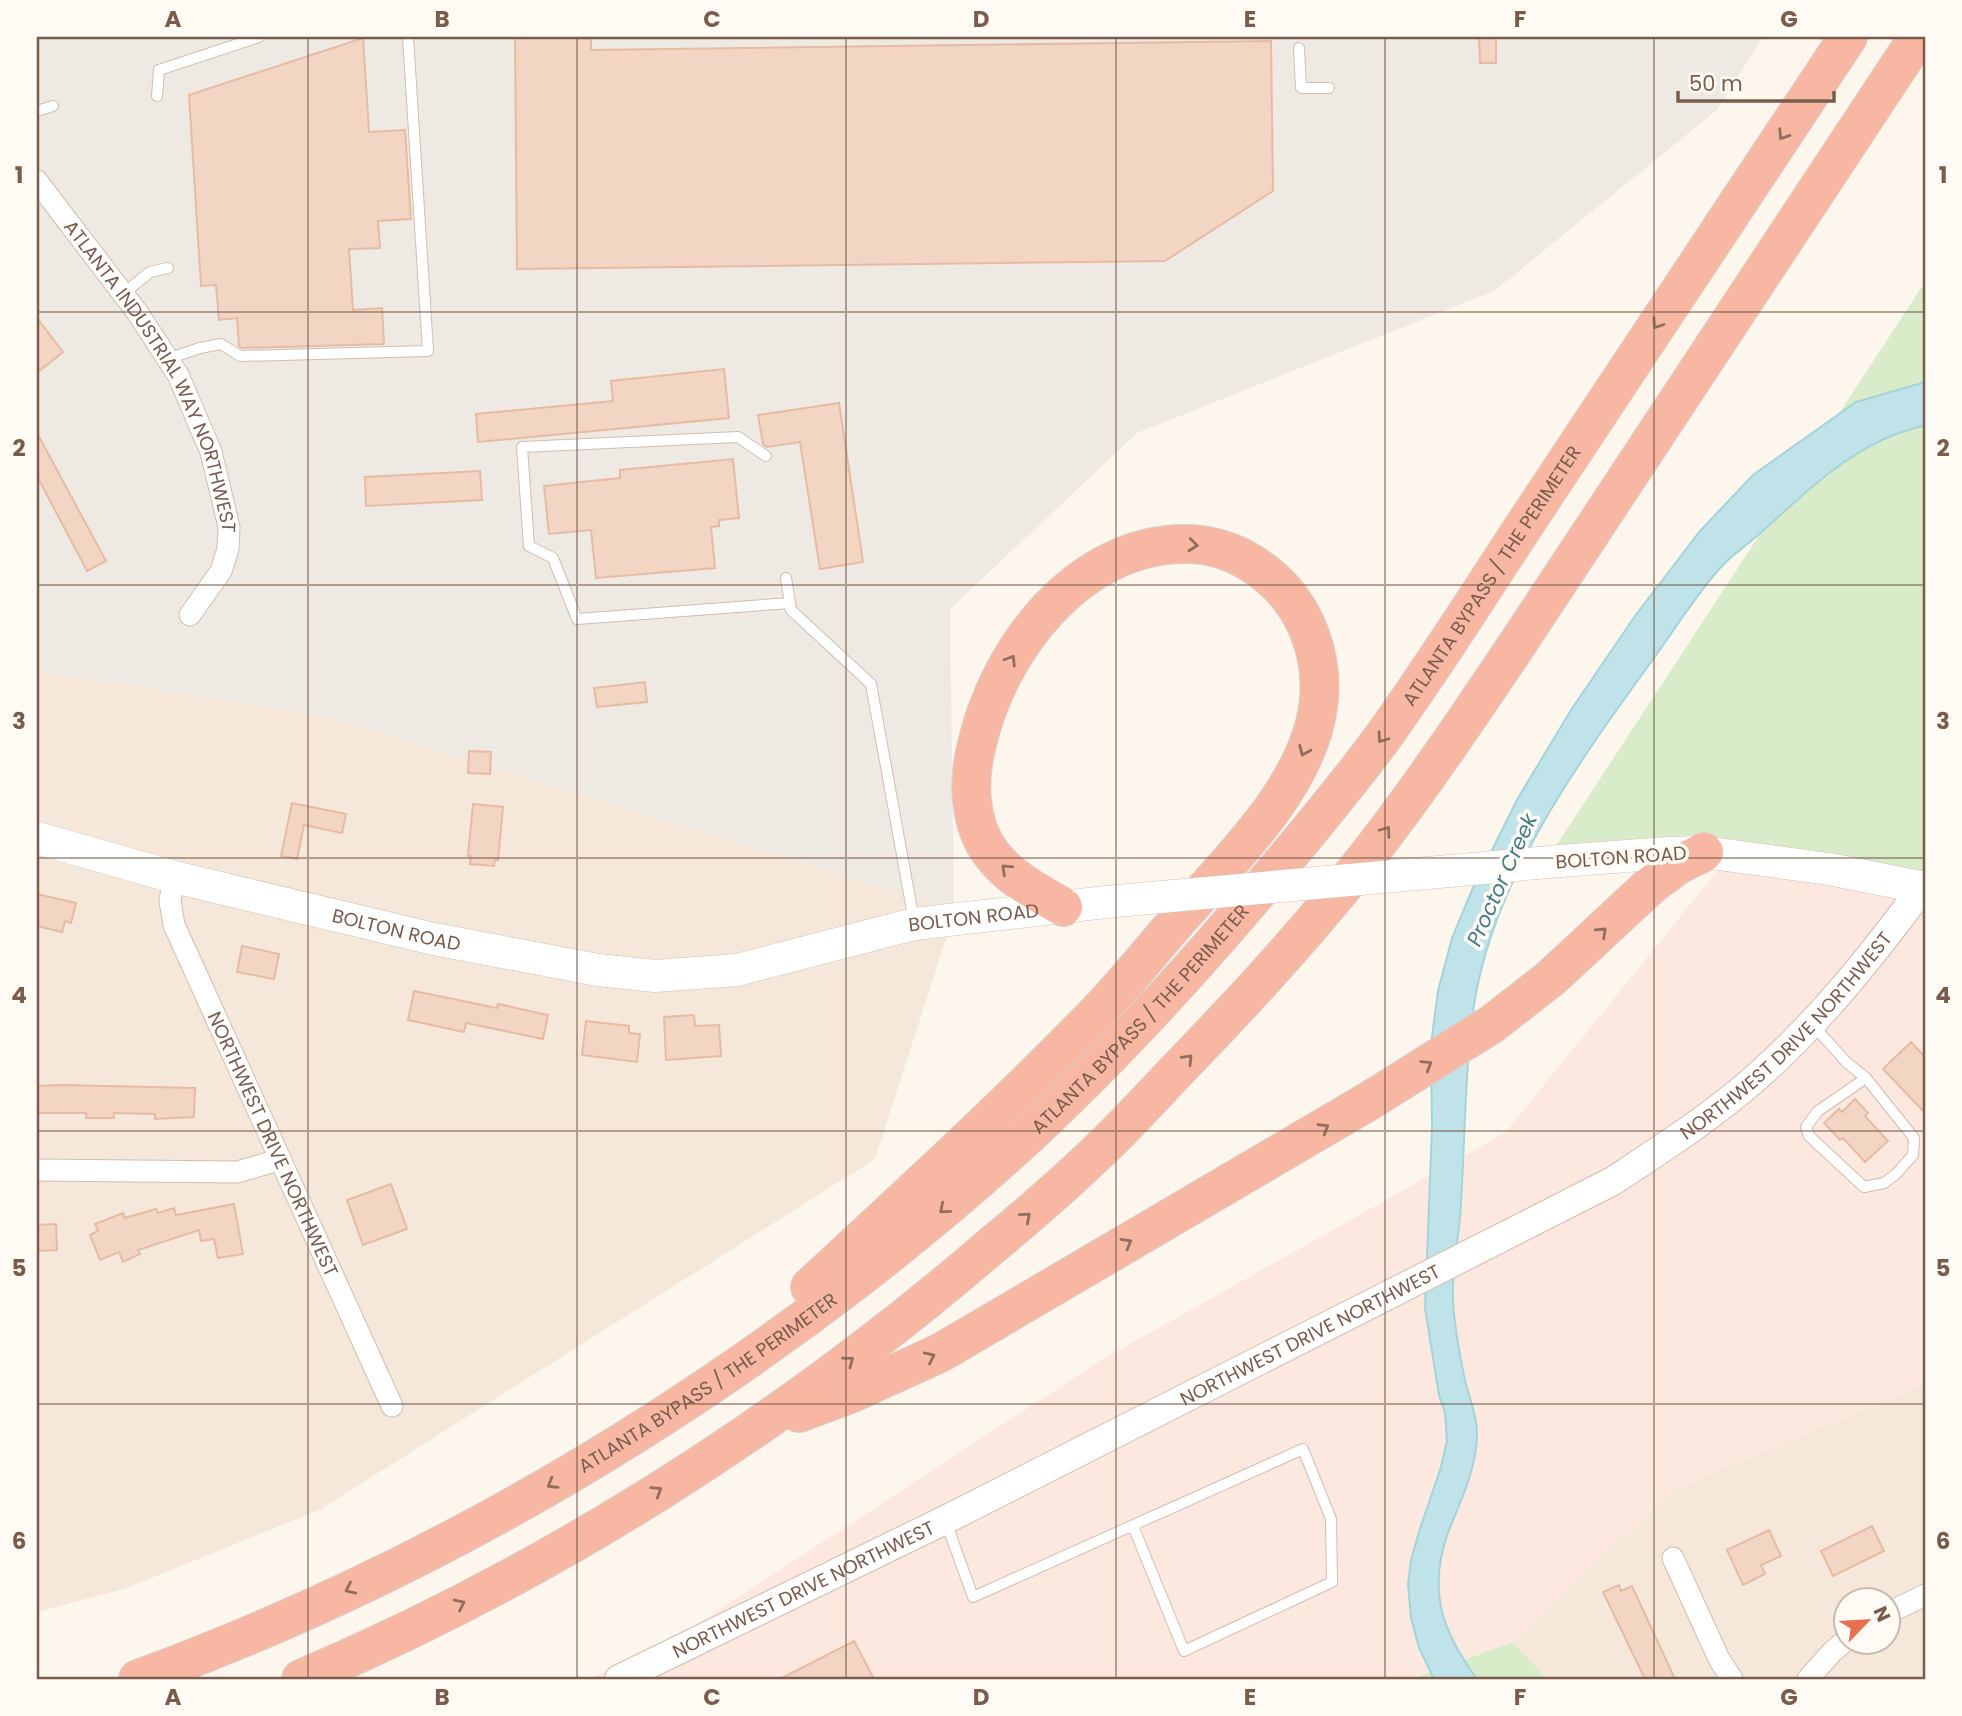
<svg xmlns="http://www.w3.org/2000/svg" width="1962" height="1716" font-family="Poppins,sans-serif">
<rect width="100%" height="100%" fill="#fdf6ec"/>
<path fill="#f5e8da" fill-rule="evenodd" d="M37,671l283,44 634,194 -1,8 -78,242 -554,350 -194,79 -90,24z
M1925,1384v295h-378l-34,-37 160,-152zM1846,1600h42v42h-42z"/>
<path fill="#fde8e0" d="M1740,843l185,43v498l-252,106 -160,152 -102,37h-822l87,-41 422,-276 407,-229z"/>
<path fill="#efe9e4" d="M37,37h1726l-46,73 -223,181 -357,142 -187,176 4,300 -634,-194 -283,-44z"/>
<path fill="#d8ecc9" d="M1925,282v604l-185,-43 -203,32z
M1513,1642l34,37h-136z"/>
<path fill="#bfe3e8" stroke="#a5d3da" stroke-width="2" d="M1925,382v43c-13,4 -28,8 -41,14 -50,23 -87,62 -127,97 -11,10 -24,18 -34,29 -24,25 -48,64 -69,93 -74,102 -161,221 -180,347 -9,65 -9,132 -13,197 -1,29 -8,58 -8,87 -1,25 6,62 11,87 4,19 13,37 13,57 0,34 -15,65 -28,97 -22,59 -8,100 28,149h-43l-15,-31 -8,-30 -3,-34 3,-24 8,-28 22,-65 6,-26 -2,-28 -6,-18 -14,-87 7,-181 -1,-83 7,-53 14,-53 20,-48 46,-92 53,-88 64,-94 65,-85 53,-56 103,-73z"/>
<path fill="#f3d5c3" stroke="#e6bba3" stroke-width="2" d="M515,37h76v13l680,-9 2,150 -108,70 -648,8z
M1479,37h17v26h-16z
M363,38l6,94 36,-2 6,89 -33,2 2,27 -31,1 4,61 29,-2 2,36 -142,4 -3,-2 -2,-28 -18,2 -3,-35 -15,1 -12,-191z
M37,318l26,34 -26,21z
M724,369l5,49 -251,24 -2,-28 137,-13 -2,-20z
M839,403l24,159 -43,7 -20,-127 -33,5 -4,-3 -5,-29z
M37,433l69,128 -19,10 -50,-95z
M733,459l6,59 -20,2v6l-8,1 4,41 -119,10 -5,-48 -42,4 -5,-48 76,-8v-8z
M480,471l2,29 -116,6 -1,-29z
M645,682l2,20 -50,5 -3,-19z
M469,751l22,1 -1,22 -22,-1z
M292,803l54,11 -4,19 -38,-8 -7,34 -16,-3z
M473,804l30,3 -5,53h-3l-1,6 -24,-2 1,-8h-3z
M37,894l39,9 -5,20 -6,-2 -3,11 -25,-6z
M242,946l37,8 -5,25 -37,-7z
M414,991l83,17 1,-4 50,11 -5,24 -77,-16 -2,9 -56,-12z
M694,1015l1,11 24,-1 2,31 -55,4 -2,-43z
M586,1021l43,5v7l11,1 -3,28 -55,-7z
M1911,1042l14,15v56l-42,-44z
M61,1085l134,3 -1,29 -39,2v-5l-41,-1v5h-28v-5h-49v-27z
M1855,1099l13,14 -3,3 23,25 -23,21 -22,-24 -3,2 -16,-17 15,-14 3,3z
M391,1184l16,45 -44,16 -16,-45z
M234,1204l9,50 -25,4 -4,-19 -13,2 -2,-11 -61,20 2,4 -17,8 -4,-10 -19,8 -10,-25 8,-4 -3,-7 28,-11 2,5 31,-9 2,4 16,-5 2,7z
M56,1224l1,26 -20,1v-26z
M1872,1526l12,25 -51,25 -12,-25z
M1769,1530l12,26 -20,9 4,9 -22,11 -16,-35z
M1619,1585l2,6 11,-5 43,93h-30l-42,-87z
M854,1641l20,38h-94z"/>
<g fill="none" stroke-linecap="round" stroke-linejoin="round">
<g stroke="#d1beb0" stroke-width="12">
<path id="service" d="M1299,48l2,40h28
M157,96l2,-26 100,-33
M37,111l16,-5
M123,294l27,-22 18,-4
M167,359l33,-11 21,-4 19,12 188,-5 -20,-314
M766,456l-28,-19 -216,10 7,99 24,12 24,61 213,-16
M786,578l5,32 80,74 43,237
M1812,1024l35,39 19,15 48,60 -1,17 -17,19 -12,9 -20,4 -55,-51 -3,-9 12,-16 48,-33
M946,1522l27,75 330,-148 28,70 1,63 -148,69 -51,-125"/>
</g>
<g stroke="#d1beb0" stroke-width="23">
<g id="minor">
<path id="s1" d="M37,181l100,131 41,63 33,77 18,75 -1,22 -7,22 -31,44"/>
<path id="s2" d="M174,877l-4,24 4,24 218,481"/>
<path d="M37,1170l200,2 42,-12"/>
<path d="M1673,1558l46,101 13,20"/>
<path d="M1888,1613l37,-18"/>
<path d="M1808,1679l24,-27 14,-12"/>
</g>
</g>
<g stroke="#d1beb0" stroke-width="30">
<g id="tertiary">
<path id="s3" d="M619,1679l326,-159 668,-339c47,-31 95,-62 138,-99 66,-57 120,-125 172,-195"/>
</g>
</g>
<g stroke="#d6c0b0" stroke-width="33">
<g id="secondary">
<path id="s4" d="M37,838l137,39 260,62 164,31 57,6 82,-6 177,-46 192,-22"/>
<path d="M1560,861l107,-8 37,-1 125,17 96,19"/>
</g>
</g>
<g stroke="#dad1cd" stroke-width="40">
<g id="motorway">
<path d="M810,1287c94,-87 189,-174 279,-266 34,-34 64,-73 96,-109 48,-55 112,-117 130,-189 15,-62 -9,-126 -64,-160 -19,-12 -43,-19 -65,-19 -108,-1 -189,107 -210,204 -8,34 -7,74 14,104 18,25 46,40 73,55"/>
<path d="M799,1413l51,-19 90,-41 429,-252 123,-77 59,-46 100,-93 27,-20 26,-13"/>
<path id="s5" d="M138,1679c259,-95 502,-233 721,-401 70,-55 139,-112 203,-175 61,-59 119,-122 175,-187 50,-58 100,-117 146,-179 57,-79 108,-162 162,-243 101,-152 202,-305 303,-457"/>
<path d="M301,1679c249,-106 483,-255 688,-431 40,-33 79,-67 116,-103 27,-26 53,-55 79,-82 66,-68 130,-138 189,-214 51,-66 98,-136 145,-206l400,-606"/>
</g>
</g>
<use href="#service" stroke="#fff" stroke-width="10"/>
<use href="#minor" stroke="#fff" stroke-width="21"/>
<use href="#tertiary" stroke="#fff" stroke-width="28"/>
<use href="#secondary" stroke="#fff" stroke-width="32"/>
<use href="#motorway" stroke="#f7b7a3" stroke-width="38"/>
<g stroke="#d6c0b0" stroke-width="33" stroke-linecap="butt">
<path id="secondary-bridge" d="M1106,902l454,-41"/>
</g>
<use href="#secondary-bridge" stroke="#fff" stroke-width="32"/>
</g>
<defs><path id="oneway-chevron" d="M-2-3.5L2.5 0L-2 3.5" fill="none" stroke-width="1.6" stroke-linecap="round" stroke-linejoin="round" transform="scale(1.75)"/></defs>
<g stroke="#936e5e">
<use href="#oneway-chevron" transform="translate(1783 135) rotate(123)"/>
<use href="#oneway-chevron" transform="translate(1657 324) rotate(124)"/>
<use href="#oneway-chevron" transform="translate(1193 545) rotate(6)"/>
<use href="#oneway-chevron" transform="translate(1011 660) rotate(-58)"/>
<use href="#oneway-chevron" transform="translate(1382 738) rotate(126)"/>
<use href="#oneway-chevron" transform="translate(1304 751) rotate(113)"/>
<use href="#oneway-chevron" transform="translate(1386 831) rotate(-54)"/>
<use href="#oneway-chevron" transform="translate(1006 869) rotate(-137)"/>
<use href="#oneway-chevron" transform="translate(1602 932) rotate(-43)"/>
<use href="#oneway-chevron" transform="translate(1188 1059) rotate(-46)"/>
<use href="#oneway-chevron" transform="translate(1427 1065) rotate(-32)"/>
<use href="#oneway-chevron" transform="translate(1324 1128) rotate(-31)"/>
<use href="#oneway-chevron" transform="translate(944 1209) rotate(140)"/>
<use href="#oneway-chevron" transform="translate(1026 1217) rotate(-41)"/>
<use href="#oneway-chevron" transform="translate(1127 1243) rotate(-30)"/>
<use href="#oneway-chevron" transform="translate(930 1357) rotate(-25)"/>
<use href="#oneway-chevron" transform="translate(849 1361) rotate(-37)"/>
<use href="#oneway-chevron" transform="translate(552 1484) rotate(149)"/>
<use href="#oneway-chevron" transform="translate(657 1491) rotate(-32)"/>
<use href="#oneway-chevron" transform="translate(350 1589) rotate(155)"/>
<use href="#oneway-chevron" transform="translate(460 1604) rotate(-26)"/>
</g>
<path fill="none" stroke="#7a5c4d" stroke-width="2" stroke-opacity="0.55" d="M308,37v1642M577,37v1642M846,37v1642M1116,37v1642M1385,37v1642M1654,37v1642M37,312h1888M37,585h1888M37,858h1888M37,1131h1888M37,1404h1888"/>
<g text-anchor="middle" stroke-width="7" stroke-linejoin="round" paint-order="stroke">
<g font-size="19" fill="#7a5c4d" stroke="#fffaf3">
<text dy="7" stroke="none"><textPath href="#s1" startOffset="229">ATLANTA INDUSTRIAL WAY NORTHWEST</textPath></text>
<text dy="7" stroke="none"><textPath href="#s5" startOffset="1778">ATLANTA BYPASS / THE PERIMETER</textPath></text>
<text transform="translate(1621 857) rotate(-4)" y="7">BOLTON ROAD</text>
<text dy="7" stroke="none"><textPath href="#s4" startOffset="959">BOLTON ROAD</textPath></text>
<text dy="7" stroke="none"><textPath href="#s4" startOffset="371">BOLTON ROAD</textPath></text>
<text dy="7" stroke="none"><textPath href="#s5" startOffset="1211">ATLANTA BYPASS / THE PERIMETER</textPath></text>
<text dy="7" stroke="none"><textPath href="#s3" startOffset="1339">NORTHWEST DRIVE NORTHWEST</textPath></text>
<text dy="7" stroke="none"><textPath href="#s2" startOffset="289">NORTHWEST DRIVE NORTHWEST</textPath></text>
<text dy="7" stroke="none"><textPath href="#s3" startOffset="772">NORTHWEST DRIVE NORTHWEST</textPath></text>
<text dy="7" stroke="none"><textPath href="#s5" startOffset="644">ATLANTA BYPASS / THE PERIMETER</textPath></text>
<text dy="7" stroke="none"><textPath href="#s3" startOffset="205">NORTHWEST DRIVE NORTHWEST</textPath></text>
</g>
<g font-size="21" font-style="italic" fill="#437c86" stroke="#fffaf3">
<text transform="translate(1502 880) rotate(-66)" y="7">Proctor Creek</text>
</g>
</g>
<rect width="1962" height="1716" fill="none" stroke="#fffaf3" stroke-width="77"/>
<g transform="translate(1867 1621) rotate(65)"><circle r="33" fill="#fffaf3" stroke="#cabbb1" stroke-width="2"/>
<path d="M0-5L12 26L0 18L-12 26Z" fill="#e76f51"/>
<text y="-10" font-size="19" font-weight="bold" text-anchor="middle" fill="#7a5c4d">N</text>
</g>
<path d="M1678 91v10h156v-10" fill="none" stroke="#7a5c4d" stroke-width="3.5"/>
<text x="1689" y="91" font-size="21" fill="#7a5c4d" stroke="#fffaf3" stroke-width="5" paint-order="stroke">50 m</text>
<rect x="38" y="38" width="1886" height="1640" fill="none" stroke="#7a5c4d" stroke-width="2.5"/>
<g font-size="23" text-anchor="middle" font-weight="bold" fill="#7a5c4d">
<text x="173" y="27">A</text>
<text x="442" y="27">B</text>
<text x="712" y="27">C</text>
<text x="981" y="27">D</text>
<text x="1250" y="27">E</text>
<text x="1520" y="27">F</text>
<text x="1789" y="27">G</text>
<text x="19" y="183">1</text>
<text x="1943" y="183">1</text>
<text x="19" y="456">2</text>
<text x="1943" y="456">2</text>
<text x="19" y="729">3</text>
<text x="1943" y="729">3</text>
<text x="19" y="1003">4</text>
<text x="1943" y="1003">4</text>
<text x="19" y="1276">5</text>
<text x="1943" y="1276">5</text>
<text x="19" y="1549">6</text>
<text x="1943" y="1549">6</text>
<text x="173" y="1705">A</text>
<text x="442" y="1705">B</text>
<text x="712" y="1705">C</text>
<text x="981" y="1705">D</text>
<text x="1250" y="1705">E</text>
<text x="1520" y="1705">F</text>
<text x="1789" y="1705">G</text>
</g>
</svg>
